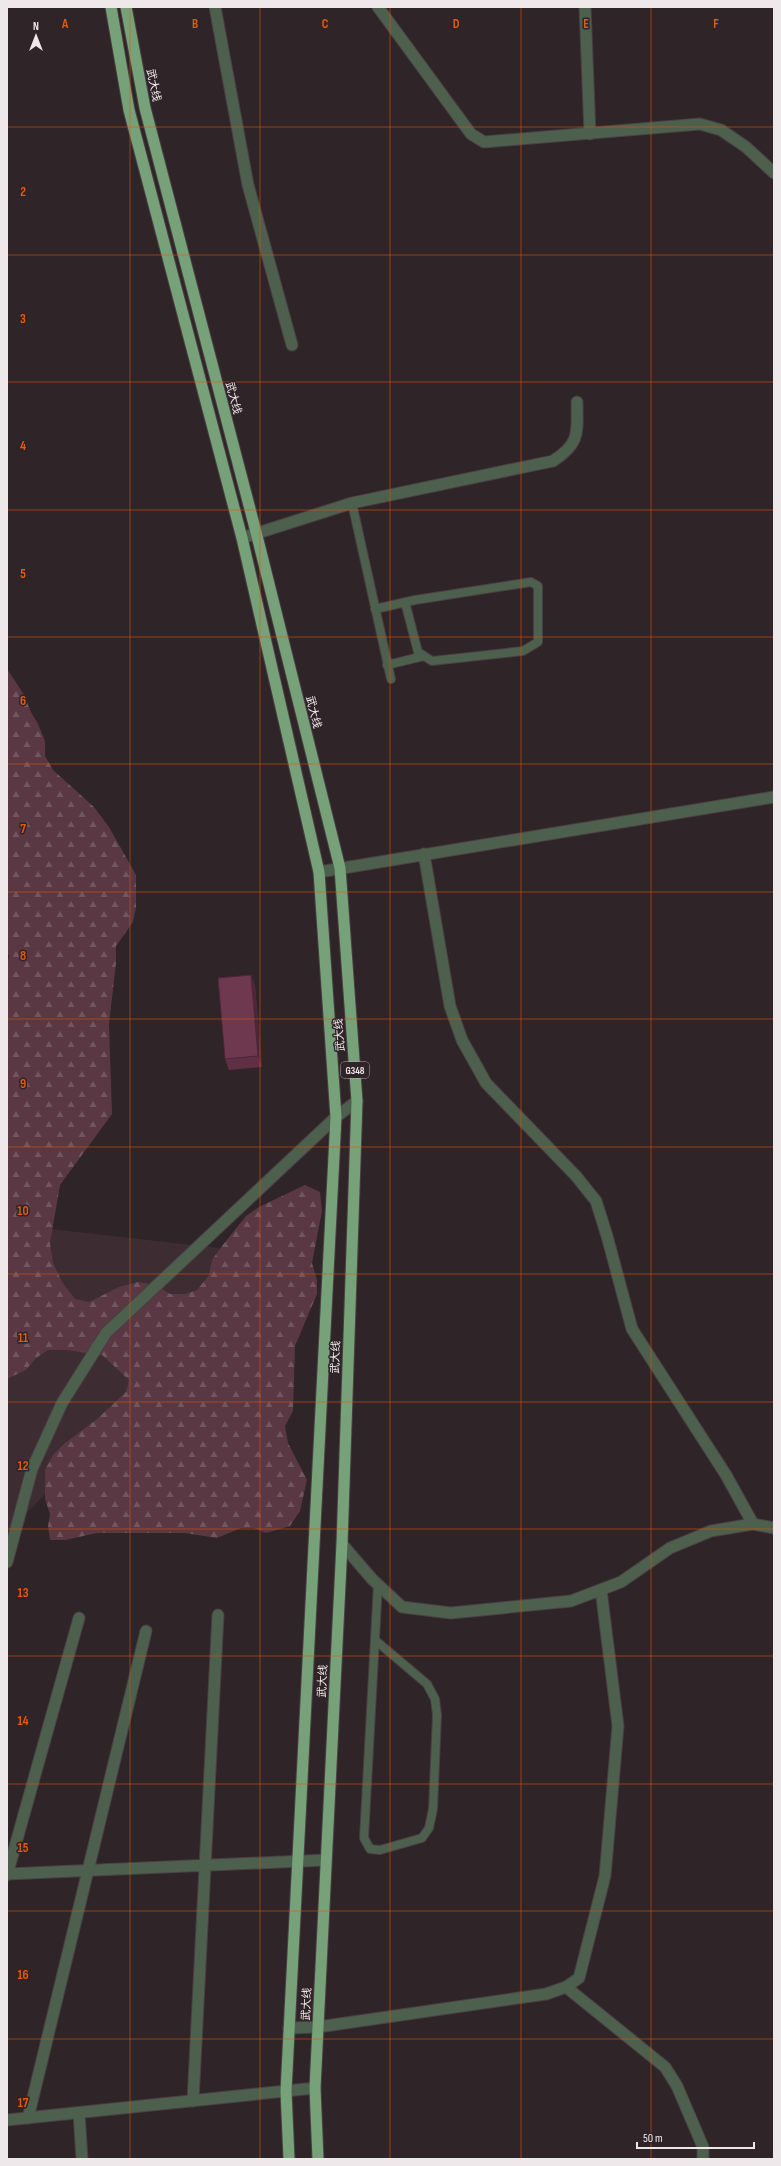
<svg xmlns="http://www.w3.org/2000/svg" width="781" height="2166" font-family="'Sofia Sans Condensed','Noto Sans SC',sans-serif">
<defs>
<pattern id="forest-firs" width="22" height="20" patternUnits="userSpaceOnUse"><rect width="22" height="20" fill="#593844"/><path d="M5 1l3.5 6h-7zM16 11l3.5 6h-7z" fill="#71555f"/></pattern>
</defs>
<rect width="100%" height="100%" fill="#2f2428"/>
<path fill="#3d2c32" d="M7,1224l273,31 -273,278z"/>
<path fill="url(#forest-firs)" d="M7,669l16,24 8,19 7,12 7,17v15l8,14 41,37 15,20 27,48v32l-3,15 -17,24v17l-7,61 3,90 -52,71 -10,58 3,20 9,19 13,17 14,3 30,-15 19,-5 18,3 14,9h15l12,-4 12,-15 3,-15 10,-14 24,-30 13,-9 46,-22 15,7 2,19 -10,52 5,17v14l-22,52 -2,65 -8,15 3,17 19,37 -7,31 -10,15 -24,7 -12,-5h-13l-24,10 -32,-5h-88l-32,7h-15l-2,-14 2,-12 -5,-15v-29l8,-15 12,-12 32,-24 29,-27 3,-12 -27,-25 -37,-5h-17l-12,8 -10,12 -19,9v-414l2,-9 -2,-4z"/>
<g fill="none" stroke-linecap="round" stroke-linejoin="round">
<g stroke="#4a3f43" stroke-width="10">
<path id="service" d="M352,503l39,176
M375,609l40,-9 116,-18 7,4v56l-15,9 -91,10 -14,-9 -13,-50
M387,665l37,-9
M375,1640l52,44 8,15 2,16 -4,94 -4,19 -7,10 -42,12 -10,-1 -6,-11 14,-254"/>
</g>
<g stroke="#4a3f43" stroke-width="13">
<path id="minor" d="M215,7l33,178 44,160
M378,7l93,127 13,8 216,-18 21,6 25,17 28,26
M585,7l5,127
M242,538l110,-35 201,-42c28,-18 24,-29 24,-59
M424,854l26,152 12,34 24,43 90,93 20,25 11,35 25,93 94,146 27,49
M319,872l455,-75
M342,1544l30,35 30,28 49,6 120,-12 50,-19 49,-34 41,-17 42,-7 21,4
M7,1874l319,-14
M7,1875l72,-257
M566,1987l99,80 12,19 26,61v12
M289,2028l29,-1 228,-33 20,-7 13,-9 26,-102 13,-150 -17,-136
M193,2101l25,-486
M79,2113l3,46
M28,2118l118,-487"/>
</g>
<g stroke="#4a3f43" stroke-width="13">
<path id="tertiary" d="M7,1562l25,-93 30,-66 44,-70 230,-216 21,-16
M7,2120l308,-32"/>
</g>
<g stroke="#4a3f43" stroke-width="13">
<path id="trunk" d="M111,7l18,103 113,428 77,334 17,245 -50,974 3,68
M126,7l19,101 111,424 84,336 17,233 -15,443 -27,544 3,71"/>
</g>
<use href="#service" stroke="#4d5f4d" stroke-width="8"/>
<use href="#minor" stroke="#4d5f4d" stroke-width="11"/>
<use href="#tertiary" stroke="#4d5f4d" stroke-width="11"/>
<use href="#trunk" stroke="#77a178" stroke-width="11"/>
</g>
<path fill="#5f3043" d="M251,975l4,11 7,81 -33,3 -4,-11z"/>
<path fill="#4d2737" d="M251,975l4,11 7,81 -4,-11z"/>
<path fill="#6e384e" stroke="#4d2737" d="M251,975l7,81 -33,3 -7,-81z"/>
<path fill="none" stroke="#e8590c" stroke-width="1" stroke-opacity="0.55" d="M130,7v2152M260,7v2152M390,7v2152M521,7v2152M651,7v2152M7,127h767M7,255h767M7,382h767M7,510h767M7,637h767M7,764h767M7,892h767M7,1019h767M7,1147h767M7,1274h767M7,1402h767M7,1529h767M7,1656h767M7,1784h767M7,1911h767M7,2039h767"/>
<g text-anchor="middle" stroke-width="3" stroke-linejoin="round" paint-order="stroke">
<rect fill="#2f2428" stroke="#b5adb0" stroke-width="1" x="341" y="1062" width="28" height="16" rx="3"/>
<g font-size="10" font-weight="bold" fill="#efe8ea">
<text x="355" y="1074">G348</text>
</g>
<g font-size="11" fill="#efe8ea" stroke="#2f2428">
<text transform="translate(154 85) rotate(78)" y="4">武大线</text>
<text transform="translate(234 398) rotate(75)" y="4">武大线</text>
<text transform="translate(314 712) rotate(76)" y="4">武大线</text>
<text transform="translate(339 1035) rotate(-94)" y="4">武大线</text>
<text transform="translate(335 1357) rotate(-88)" y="4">武大线</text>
<text transform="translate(322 1681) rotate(-87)" y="4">武大线</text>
<text transform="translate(306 2004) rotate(-87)" y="4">武大线</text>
</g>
</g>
<g font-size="13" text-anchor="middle" font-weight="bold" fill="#e8590c" stroke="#2f2428" stroke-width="3" stroke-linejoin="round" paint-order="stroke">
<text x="65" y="28">A</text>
<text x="195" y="28">B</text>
<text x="325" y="28">C</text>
<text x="456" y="28">D</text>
<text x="586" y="28">E</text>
<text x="716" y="28">F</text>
<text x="23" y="196">2</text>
<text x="23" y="323">3</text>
<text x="23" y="450">4</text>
<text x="23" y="578">5</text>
<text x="23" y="705">6</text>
<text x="23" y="833">7</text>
<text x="23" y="960">8</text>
<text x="23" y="1088">9</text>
<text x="23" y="1215">10</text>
<text x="23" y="1342">11</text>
<text x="23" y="1470">12</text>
<text x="23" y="1597">13</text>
<text x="23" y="1725">14</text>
<text x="23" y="1852">15</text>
<text x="23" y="1979">16</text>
<text x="23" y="2107">17</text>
</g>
<rect width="781" height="2166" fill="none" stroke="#efe8ea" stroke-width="16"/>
<g transform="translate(36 36)" stroke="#2f2428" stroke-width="3" paint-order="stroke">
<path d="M0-3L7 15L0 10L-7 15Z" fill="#efe8ea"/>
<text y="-6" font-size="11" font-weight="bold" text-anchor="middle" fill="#efe8ea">N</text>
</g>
<path d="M637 2142v6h117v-6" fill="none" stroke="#efe8ea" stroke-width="2"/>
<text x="643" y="2142" font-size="12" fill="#efe8ea" stroke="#2f2428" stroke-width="3" paint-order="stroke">50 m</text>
</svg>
